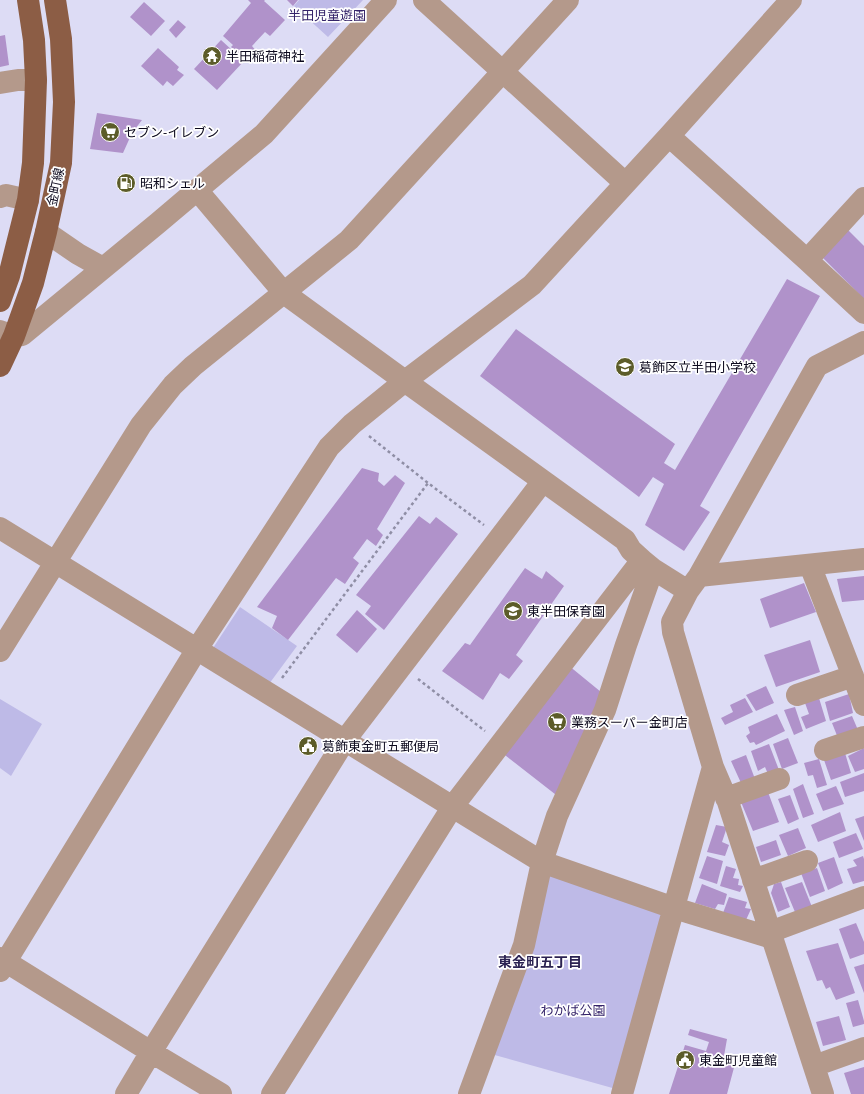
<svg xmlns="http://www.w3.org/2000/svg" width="864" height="1094" font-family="'Open Sans','Noto Sans JP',sans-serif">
<rect width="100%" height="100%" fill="#dddcf5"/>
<path fill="#bebae7" d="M299,0h64l-35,37 -34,-31z
M240,607l57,39 -28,38 -56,-36z
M0,699l42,25 -31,52 -11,-8z
M546,870l119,42 -49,177 -125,-35z"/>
<path fill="#b092ca" d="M248,0h17l-1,1 21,19 -15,16 -5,-4 -13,14 4,5 -9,10 -16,-14 2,-2 -10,-9 28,-33z
M287,0h11l-5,6z
M144,2l21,19 -14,15 -21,-19z
M178,20l8,7 -10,11 -7,-8z
M5,35l4,30 -9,2v-31z
M221,40l23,21 -27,29 -23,-21z
M158,48l21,19 -2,3 7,5 -11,11 -6,-5 -4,5 -22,-20z
M97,113l45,7 -10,13 -9,20 -33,-4z
M847,229l17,17v53l-42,-42z
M787,279l33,17 -120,210 10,6 -26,39 -39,-26 19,-41 -11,-7 -14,20 -159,-121 36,-47 159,115 -11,19 11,7z
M362,468l17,5 -1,8 6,5 11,-11 10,8 -28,46 6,6 -7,11 -9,-7 -14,19 6,5 -14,21 -9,-6 -48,62 -16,-12 5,-12 -20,-9z
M419,516l11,8 6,-7 22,17 -74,96 -19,-16 6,-8 -15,-11z
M525,568l17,11 4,-8 18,15 -48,69 7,6 -14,18 -9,-6 -17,27 -41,-29 23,-28 5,2z
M864,576v24l-22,2 -5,-23z
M804,583l12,29 -46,16 -10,-29z
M357,610l20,19 -20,24 -21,-18z
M810,640l10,32 -44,15 -12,-32z
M568,665l33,27 -41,106 -59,-46z
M766,686l8,17 -18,8 -10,-16z
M849,694l4,19 -23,8 -5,-19z
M745,698l8,14 -28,13 -4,-7 12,-6 -3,-7z
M819,698l7,23 -20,8 -5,-12 8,-3 -4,-11z
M795,707l8,24 -9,4 -10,-25z
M777,714l8,17 -29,14 -2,-3 -4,1 -4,-7 4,-3 -2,-6z
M852,716l6,14 -20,8 -6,-15z
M788,738l10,25 -16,6 -9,-25z
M769,744l10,26 -11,4 -3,-7 -7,4 -7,-20z
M864,748v21l-9,3 -7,-16z
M845,753l6,20 -20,7 -7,-20z
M746,755l9,24 -14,4 -10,-22z
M819,759l8,26 -10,3 -4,-13 -5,1 -4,-13z
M864,773v18l-19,6 -5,-15z
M803,784l11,30 -11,4 -10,-29z
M836,786l8,18 -21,7 -7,-17z
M768,792l11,30 -26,9 -12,-29z
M790,795l9,24 -11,5 -10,-25z
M840,812l6,19 -28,11 -7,-17z
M864,816v25l-9,-22z
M716,825l11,2 -5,15 7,3 -4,11 -18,-4z
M798,828l8,20 -18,8 -9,-21z
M856,833l7,16 -24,9 -6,-16z
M776,840l5,15 -20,7 -5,-15z
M707,856l16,5 -6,23 -18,-6z
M863,856l1,3v22l-11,3 -6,-15 10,-3 -4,-6z
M834,857l9,26 -15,7 -10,-27z
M726,866l10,3 -3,9 6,1 -1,6 5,1 -3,6 -20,-6z
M817,868l8,23 -15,6 -9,-24z
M781,882l9,25 -12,5 -7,-19 3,-9z
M802,882l10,25 -17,5 -10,-24z
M702,884l25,10 -3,11 -6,-1 -3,5 -20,-6z
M729,897l18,5 -2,6 6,1 -5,11 -23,-7z
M856,923l8,19v12l-14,5 -11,-30z
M838,943l17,50 -19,7 -6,-13 -4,2 -4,-9 -5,1 -11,-30z
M864,964v29l-10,-26z
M858,1000l6,21v3l-11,3 -7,-24z
M839,1016l7,24 -23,6 -7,-24z
M690,1029l37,10 -3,17 12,4 -9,34h-58l16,-49 21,6 3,-9 -21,-7z
M864,1067v27h-13l-7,-21z"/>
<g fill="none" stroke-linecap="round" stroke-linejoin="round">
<path stroke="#8f8ea5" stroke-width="2.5" stroke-dasharray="3 3" stroke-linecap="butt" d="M369,436l59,47 56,42
M282,678l146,-195
M418,679l67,52"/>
<path stroke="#b4998b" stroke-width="22" d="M424,0l201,183
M0,83l18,-3h18
M669,136l138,124 57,53
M197,190l87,103 129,94 212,153 6,10 11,10
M0,197l6,-2 22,5
M46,232l32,22 25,14
M807,260l57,-62
M0,331l14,5 8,-1 136,-112 39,-33 67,-56 122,-134
M0,528l542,334 132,46 98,30
M810,565l54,140
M699,576l165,-17
M0,651l141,-226 32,-40 20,-19 156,-126 219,-240
M797,695l56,-19
M825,750l39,-13
M726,798l53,-19
M753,880l54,-19
M770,932l94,-35
M0,958l151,94 70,42
M0,971l197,-322 132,-202 23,-23 53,-43 127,-96 137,-149 122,-136
M814,1066l50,-18
M126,1094l25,-42 194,-312 198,-259
M272,1094l181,-288 189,-246 11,9 35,22
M469,1094l55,-149 18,-83 15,-46 48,-106 21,-65 27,-76
M622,1094l91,-327
M823,1094l-95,-292 -15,-35 -40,-135 -1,-10 16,-31 11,-15 118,-210 47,-24"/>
<path stroke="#8c5d45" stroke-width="22" d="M0,301l9,-25 19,-76 5,-37 3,-83 -2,-40 -6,-40
M0,366l14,-30 19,-53 13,-51 15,-69 3,-61 -3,-63 -6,-39"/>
</g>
<defs>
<g id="temple-disc" transform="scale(1)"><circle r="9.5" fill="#5c5c29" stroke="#fff"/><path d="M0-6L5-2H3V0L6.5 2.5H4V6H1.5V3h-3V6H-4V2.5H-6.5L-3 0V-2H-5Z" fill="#fff"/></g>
<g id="supermarket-disc" transform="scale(1)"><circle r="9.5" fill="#5c5c29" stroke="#fff"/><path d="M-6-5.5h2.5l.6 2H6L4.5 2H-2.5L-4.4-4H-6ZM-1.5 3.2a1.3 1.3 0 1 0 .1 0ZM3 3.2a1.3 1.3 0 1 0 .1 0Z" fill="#fff"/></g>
<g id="fuel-disc" transform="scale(1)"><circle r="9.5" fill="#5c5c29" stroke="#fff"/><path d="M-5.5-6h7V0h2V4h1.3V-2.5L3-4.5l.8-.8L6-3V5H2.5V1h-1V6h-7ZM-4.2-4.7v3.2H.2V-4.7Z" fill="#fff"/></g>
<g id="school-disc" transform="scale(1)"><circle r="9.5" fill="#5c5c29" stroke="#fff"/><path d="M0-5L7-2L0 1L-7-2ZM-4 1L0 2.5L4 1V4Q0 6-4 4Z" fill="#fff"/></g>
<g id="civic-disc" transform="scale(1)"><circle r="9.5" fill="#5c5c29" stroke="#fff"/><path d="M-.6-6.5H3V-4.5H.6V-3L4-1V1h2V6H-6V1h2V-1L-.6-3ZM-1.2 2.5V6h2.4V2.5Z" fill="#fff"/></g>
</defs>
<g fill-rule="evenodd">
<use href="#temple-disc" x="212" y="56"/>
<use href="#supermarket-disc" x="110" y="132"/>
<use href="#fuel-disc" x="126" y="183"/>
<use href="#school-disc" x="625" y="367"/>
<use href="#school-disc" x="513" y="611"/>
<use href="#supermarket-disc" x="557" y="722"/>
<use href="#civic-disc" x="308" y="746"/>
<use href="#civic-disc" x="685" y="1060"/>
</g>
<g text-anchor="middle" stroke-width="3.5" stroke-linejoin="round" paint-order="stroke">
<g font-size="13" fill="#342369" stroke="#fff">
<text x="327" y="20">半田児童遊園</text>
<text x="573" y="1015">わかば公園</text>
</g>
<g font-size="13" fill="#0c091d" stroke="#fff" text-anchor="start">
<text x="226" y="61">半田稲荷神社</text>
<text x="124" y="137">セブン-イレブン</text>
<text x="140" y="188">昭和シェル</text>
<text x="639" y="372">葛飾区立半田小学校</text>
<text x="527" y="616">東半田保育園</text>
<text x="571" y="727">業務スーパー金町店</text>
<text x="322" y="751">葛飾東金町五郵便局</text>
<text x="699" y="1065">東金町児童館</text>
</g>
<g font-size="13" fill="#0c091d" stroke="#fff">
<text transform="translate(55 187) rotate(-78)" y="5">金町線</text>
</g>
<g font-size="14" font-weight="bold" fill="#2b2252" stroke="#fff">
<text x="540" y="967">東金町五丁目</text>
</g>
</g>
</svg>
